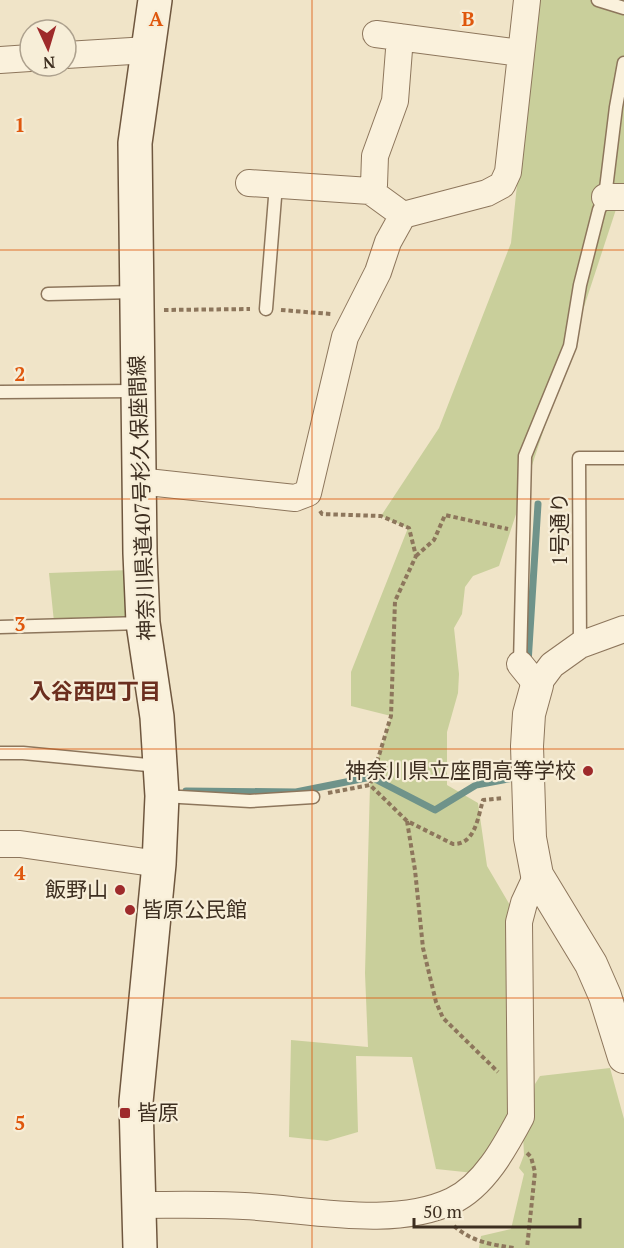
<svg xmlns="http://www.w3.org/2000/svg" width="624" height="1248" font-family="'PT Serif','Noto Sans JP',serif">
<rect width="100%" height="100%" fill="#f0e4c8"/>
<path fill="#c9cf9b" d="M536,0h66l22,13v172l-125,381 -26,10 -8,11 -3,27 -8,14 5,46 -1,19 -11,39v53l31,18 9,63 27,46 8,195 -48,66 -38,-4 -24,-112 -56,-1 2,76 -31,9 -38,-4 2,-97 77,7 -3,-74 5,-188 21,-69 -40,-10v-34l57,-144 -27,-12 58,-88 72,-185z
M130,570l3,49 -79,3 -5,-49z
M610,1068l14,51v129h-145l2,-12 30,-7 13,-55 -5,-6 5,-13 -1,-20 9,-20 3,-31 5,-8z"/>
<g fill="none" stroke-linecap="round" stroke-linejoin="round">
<path stroke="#6f938a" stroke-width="7" d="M528,663l10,-159
M186,791l110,1 75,-15 64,33 41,-25 43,-8"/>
<g stroke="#8d765c" stroke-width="15">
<path id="service" d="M598,0l26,8
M48,294l87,-2
M266,309l10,-124
M0,392l136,-1
M0,627l142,-4
M580,645l-1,-187h45
M520,664l5,-208 45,-110 10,-61 19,-75 6,-13 11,-90 8,-44
M0,753h23l135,13
M163,796l87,5 63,-4"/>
</g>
<g stroke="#8d765c" stroke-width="28">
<path id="minor" d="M376,34l145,19
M66,55l82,-5
M0,60l30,-2
M249,183l121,8 33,24
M370,191l4,-6 1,-29 20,-55 5,-64
M605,197h19
M138,481l157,17 13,-5 37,-156 33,-65 10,-30 15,-27 84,-22 15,-8 6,-13 19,-172
M520,664l17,21 15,-20 28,-20 44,-16
M0,844h20l139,20
M139,1205c35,0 70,-1 105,1 64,3 149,23 208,-5 32,-15 53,-54 69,-84l-2,-195 5,-19 13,-28"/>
</g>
<g stroke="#8d765c" stroke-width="34">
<path id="tertiary" d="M537,685l-8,29 -2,32 3,92 7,37 54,89 14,32 19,61"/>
</g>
<g stroke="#6f573f" stroke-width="36">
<path id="secondary" d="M140,1248l-4,-146 23,-238 3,-68 -5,-79 -14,-94 -3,-70 -5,-410 20,-143"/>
</g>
<path stroke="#8d765c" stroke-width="4" stroke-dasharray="4.5 3" stroke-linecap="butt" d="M164,310l86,-1
M281,310l50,4
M320,511l2,3 59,2 28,12 7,28 -21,45 -4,115 -21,69
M416,556l18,-16 11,-25 63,14
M328,793l42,-8 37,36 46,23c22,1 25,-27 30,-44l21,-2
M407,821l8,49 8,78 13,54 7,16 55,54
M527,1153l4,4 4,15 -8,76
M454,1226c18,16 36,18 60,22"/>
<use href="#service" stroke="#faf1dc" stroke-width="12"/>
<use href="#minor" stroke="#faf1dc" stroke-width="26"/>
<use href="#tertiary" stroke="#faf1dc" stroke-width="32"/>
<use href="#secondary" stroke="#faf1dc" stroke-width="33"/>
</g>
<path fill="none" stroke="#df570d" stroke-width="1.5" stroke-opacity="0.55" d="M312,0v1248M0,250h624M0,499h624M0,749h624M0,998h624"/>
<g fill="#9e2a2b" stroke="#f7eed8" stroke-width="2">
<circle cx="588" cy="771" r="6"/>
<circle cx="120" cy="890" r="6"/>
<circle cx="130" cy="910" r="6"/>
<rect x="119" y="1107" width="12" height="12" rx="3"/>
</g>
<g text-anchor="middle" stroke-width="4.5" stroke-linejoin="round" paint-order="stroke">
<g font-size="21" fill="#3d2e20" stroke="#f7eed8">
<text transform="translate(142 498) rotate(-92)" y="7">神奈川県道407号杉久保座間線</text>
<text transform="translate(560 529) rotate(-90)" y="7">1号通り</text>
</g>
<g font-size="21" fill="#3d2e20" stroke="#f7eed8" text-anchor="end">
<text x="576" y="778">神奈川県立座間高等学校</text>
<text x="108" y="897">飯野山</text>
<text x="142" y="917" text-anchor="start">皆原公民館</text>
<text x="137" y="1120" text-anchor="start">皆原</text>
</g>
<g font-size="22" font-weight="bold" fill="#6b2e1e" stroke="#f7eed8">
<text x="95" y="699">入谷西四丁目</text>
</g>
</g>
<g font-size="20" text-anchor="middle" font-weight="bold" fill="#df570d" stroke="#f7eed8" stroke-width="4.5" stroke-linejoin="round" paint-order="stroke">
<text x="156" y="26">A</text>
<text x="468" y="26">B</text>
<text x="20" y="132">1</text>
<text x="20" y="381">2</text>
<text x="20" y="631">3</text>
<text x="20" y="880">4</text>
<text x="20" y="1130">5</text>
</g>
<g transform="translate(48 48) rotate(176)"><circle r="28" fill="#f7eed8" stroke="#ada18e" stroke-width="1.5"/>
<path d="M0-4.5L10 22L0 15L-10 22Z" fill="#9e2a2b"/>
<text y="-9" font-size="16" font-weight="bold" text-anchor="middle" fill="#3d2e20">N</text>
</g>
<path d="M414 1218v9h166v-9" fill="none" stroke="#3d2e20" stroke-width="3"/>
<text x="423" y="1218" font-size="18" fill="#3d2e20" stroke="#f7eed8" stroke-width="4.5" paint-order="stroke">50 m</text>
</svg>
